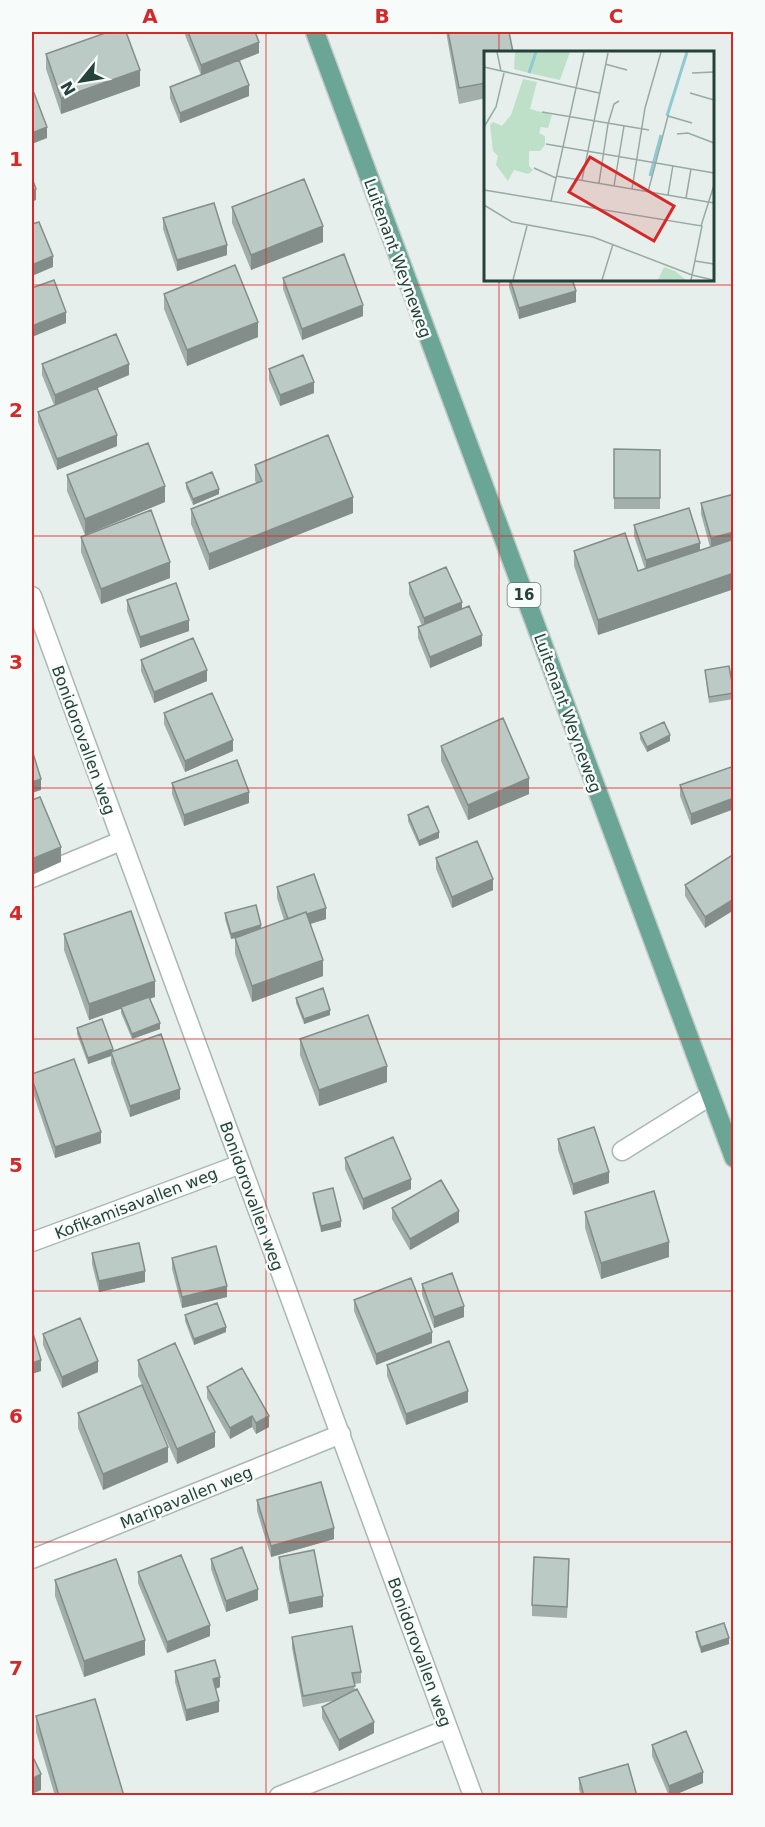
<svg xmlns="http://www.w3.org/2000/svg" width="765" height="1827" font-family="'DejaVu Sans',sans-serif">
<rect width="100%" height="100%" fill="#e6efeb"/>
<g fill="none" stroke-linecap="round" stroke-linejoin="round">
<g stroke="#a8b8b2" stroke-width="21">
<path id="minor" d="M32,596l441,1200
M32,878l89,-37
M622,1151l88,-55
M32,1242l209,-78
M32,1559l309,-125
M279,1796l168,-67"/>
</g>
<g stroke="#c2cac8" stroke-width="21">
<path id="major" d="M315,32l419,1126"/>
</g>
<use href="#minor" stroke="#fff" stroke-width="18"/>
<use href="#major" stroke="#6aa596" stroke-width="18"/>
</g>
<path fill="#a1aea9" d="M185,32h70l4,21 -20,8 10,35 -69,27 -10,-25v-11l31,-12 -16,-40z
M446,32h63l-23,20v46l-27,6z
M46,54l94,32 -79,28 -15,-45z
M232,207l91,35 -72,28 -19,-47z
M163,218l64,37 -50,16 -14,-42z
M283,278l80,38 -61,24 -19,-51z
M509,279h63l4,23 -57,17 -10,-32z
M164,294l94,43 -71,29 -23,-57z
M42,364l87,11 -32,13 20,58 -60,24 -19,-48v-10l16,-7 -12,-30z
M269,369l45,24 -34,13 -11,-26z
M614,449l46,1v59h-46z
M255,465l98,48 -144,57 -18,-46v-15l65,-26 -1,-3z
M67,475l98,27 -80,33 -18,-44z
M186,483l33,11 -26,11 -7,-17z
M701,503l33,86 -136,46 -24,-69v-15l64,20 7,-2 -11,-33v-11l66,25 10,-3 -9,-33z
M81,537l89,41 -69,26 -20,-52z
M409,583l53,26 20,37 -52,22 -12,-30v-11l4,-1 -13,-32z
M127,600l62,31 -49,17 -13,-37z
M141,660l66,21 -53,22 -13,-32z
M705,670l29,22v7l-25,4z
M164,713l69,38 -48,21 -21,-48z
M640,733l30,8 -23,11 -7,-13z
M441,746l88,48 -61,26 -27,-59z
M734,766v43l-43,16 -11,-29v-11z
M172,783l77,20 -65,23 -12,-32z
M408,815l31,23 -20,8 -11,-25z
M734,854v56l-29,18 -20,-32v-11z
M436,858l57,32 -41,18 -16,-39z
M277,887l49,32 -16,5 13,52 -71,26 -17,-48v-16l-4,1 -6,-20v-6l36,15 23,-8 -7,-22z
M64,934l91,63 -5,1 10,31 -28,10 -11,-26v-5l-32,12 -25,-70z
M296,998l34,17 -26,9 -8,-21z
M77,1028l36,23 67,48 -50,18 -19,-54v-7l-23,8 -11,-30z
M300,1039l87,43 -68,24 -19,-51z
M32,1074l69,69 -46,15 -23,-68z
M558,1139l51,44 -36,12 -15,-45z
M345,1158l66,31 -48,21 -18,-41z
M313,1193l28,34 -20,5 -8,-34z
M392,1208l67,14 -49,28 -18,-31z
M585,1212l84,45 -68,22 -16,-51z
M92,1253l53,29 -46,10 -7,-28z
M172,1258l55,39 -45,11 -10,-39z
M422,1284l42,33 -30,11 -12,-33z
M354,1300l78,43 -56,22 -22,-54z
M185,1315l41,17 -32,13 -9,-24z
M43,1334l55,38 -36,16 -19,-43z
M138,1360l77,87 -38,17 -39,-88z
M387,1365l81,37 -62,23 -19,-49z
M207,1387l62,40 -13,7 -4,-7 -22,12 -23,-41z
M78,1413l90,49 -65,28 -25,-62z
M257,1500l77,39 -63,18 -14,-46z
M279,1557l44,50 -34,7 -10,-46z
M211,1559l47,41 -32,12 -15,-43z
M569,1570l-2,48 -35,-2v-11z
M138,1572l72,64 -43,17 -29,-70z
M55,1580l90,75 -61,22 -29,-81z
M696,1632l33,12 -28,9 -5,-16z
M292,1637l69,35v11l-7,1 1,6 19,43 -35,18 -17,-33v-11l10,-6 -29,6 -11,-59z
M175,1671l45,16 -5,2 4,23 -33,9 -11,-39z
M36,1716l88,80h-69l-19,-64z
M652,1745l51,38 -31,13h-3l-17,-40z
M579,1778l58,18h-56l-2,-7z"/>
<path fill="#838d89" d="M259,42v11l-58,23v-11z
M140,70v16l-79,28v-16z
M249,85v11l-69,27v-10z
M47,127v11l-15,6v-11z
M36,189v11l-4,2v-11z
M323,226v16l-72,28v-15z
M227,245v10l-50,16v-11z
M53,256v11l-21,9v-11z
M576,291v11l-57,17v-11z
M363,305v11l-61,24v-11z
M66,312v11l-34,14v-11z
M258,322v15l-71,29v-16z
M129,364v11l-74,31v-11z
M314,382v11l-34,13v-11z
M117,435v11l-60,24v-11z
M165,486v16l-80,33v-16z
M219,489v5l-26,11v-6z
M353,497v16l-144,57v-16z
M734,532v11l-23,6v-11z
M700,543v11l-54,17v-11z
M170,562v16l-69,26v-15z
M734,573v16l-136,46v-15z
M462,602v11l-38,16v-11z
M189,620v11l-49,17v-11z
M482,635v11l-52,22v-11z
M207,670v11l-53,22v-11z
M670,735v6l-23,11v-5z
M233,740v11l-48,21v-11z
M529,778v16l-61,26v-15z
M41,779v11l-9,3v-11z
M249,792v11l-65,23v-11z
M734,798v11l-43,16v-11z
M439,832v6l-20,8v-5z
M61,847v15l-29,13v-16z
M493,879v11l-41,18v-11z
M734,899v11l-29,18v-11z
M326,908v11l-38,12v-11z
M261,925v5l-30,9v-5z
M323,960v16l-71,26v-16z
M155,981v16l-66,23v-16z
M330,1010v5l-26,9v-5z
M160,1023v6l-28,10v-5z
M113,1049v6l-2,-3v4l-23,8v-6z
M387,1066v16l-68,24v-16z
M180,1089v10l-50,18v-11z
M101,1132v11l-46,15v-11z
M34,1147v16l-2,1v-16z
M609,1172v11l-36,12v-11z
M411,1179v10l-48,21v-11z
M459,1211v11l-49,28v-11z
M341,1221v6l-20,5v-6z
M669,1242v15l-68,22v-16z
M145,1271v11l-46,10v-11z
M227,1286v11l-45,11v-11z
M464,1306v11l-30,11v-11z
M226,1327v5l-32,13v-6z
M432,1332v11l-56,22v-11z
M41,1360v11l-9,3v-11z
M98,1361v11l-36,16v-11z
M468,1391v11l-62,23v-11z
M252,1416v11l-22,12v-11z
M269,1416v11l-13,7v-11z
M215,1432v15l-38,17v-15z
M168,1447v15l-65,28v-16z
M334,1528v11l-63,18v-11z
M258,1589v11l-32,12v-11z
M323,1596v11l-34,7v-11z
M210,1625v11l-43,17v-11z
M729,1638v6l-28,9v-6z
M145,1640v15l-61,22v-16z
M220,1677v10l-7,3v-11z
M219,1701v11l-33,9v-11z
M374,1722v11l-35,18v-11z
M703,1772v11l-31,13h-3v-10z
M41,1774v16l-9,4v-15z"/>
<path fill="#bbcac4" stroke="#838d89" stroke-width="1.5" d="M108,32h18l14,38 -79,28 -15,-44z
M188,32h67l4,10 -58,23z
M448,32h61l4,20h-27v31l-27,5z
M239,60l10,25 -69,28 -10,-26z
M34,93l13,34 -15,6v-39z
M32,178l4,11 -4,2z
M304,179l19,47 -72,29 -19,-48z
M214,203l13,42 -50,15 -14,-42z
M39,222l14,34 -21,9v-41z
M344,254l19,51 -61,24 -19,-51z
M235,265l23,57 -71,28 -23,-56z
M510,279h62l4,12 -57,17z
M54,280l12,32 -34,14v-38z
M116,334l13,30 -74,31 -13,-31z
M303,355l11,27 -34,13 -11,-26z
M97,388l20,47 -60,24 -19,-47z
M328,435l25,62 -144,57 -18,-45 71,-28 -7,-16z
M148,443l17,43 -80,33 -18,-44z
M614,449l46,1v48h-46z
M212,472l7,17 -26,10 -7,-16z
M734,494v38l-23,6 -10,-35z
M689,508l11,35 -54,17 -12,-35z
M151,510l19,52 -69,27 -20,-52z
M625,533l13,38 96,-32v34l-136,47 -24,-69z
M446,567l16,35 -38,16 -15,-35z
M176,583l13,37 -49,17 -13,-37z
M469,606l13,29 -52,22 -12,-30z
M193,638l14,32 -53,22 -13,-32z
M729,666l5,27 -25,4 -4,-27z
M212,693l21,47 -48,21 -21,-48z
M503,718l26,60 -61,27 -27,-59z
M664,722l6,13 -23,12 -7,-14z
M32,750l9,29 -9,3z
M237,760l12,32 -65,23 -12,-32z
M734,766v32l-43,16 -11,-29z
M40,797l21,50 -29,12v-59z
M428,806l11,26 -20,9 -11,-26z
M477,841l16,38 -41,18 -16,-39z
M734,854v45l-29,18 -20,-32z
M314,874l12,34 -19,6 -1,-2 -18,7 -11,-32z
M256,905l5,20 -30,9 -6,-21z
M131,911l24,70 -66,23 -25,-70z
M306,912l17,48 -71,26 -17,-48z
M323,988l7,22 -26,9 -8,-21z
M149,997l11,26 -28,11 -11,-27z
M368,1015l19,51 -68,24 -19,-51z
M102,1019l11,30 -25,9 -11,-30z
M161,1034l19,55 -50,17 -19,-54z
M74,1059l27,73 -46,15 -23,-68v-5z
M594,1127l15,45 -36,12 -15,-45z
M393,1137l18,42 -48,20 -18,-41z
M441,1180l18,31 -49,28 -18,-31z
M333,1188l8,33 -20,5 -8,-33z
M654,1191l15,51 -68,21 -16,-51z
M139,1243l6,28 -46,10 -7,-28z
M216,1246l11,40 -45,11 -10,-39z
M452,1273l12,33 -30,11 -12,-33z
M411,1278l21,54 -56,22 -22,-54z
M217,1303l9,24 -32,12 -9,-24z
M80,1318l18,43 -36,16 -19,-43z
M32,1330l9,30 -9,3z
M449,1341l19,50 -62,23 -19,-49z
M175,1343l40,89 -38,17 -39,-89z
M242,1368l27,48 -13,7 -4,-7 -22,12 -23,-41z
M142,1385l26,62 -65,27 -25,-61z
M321,1482l13,46 -63,18 -14,-46z
M242,1547l16,42 -32,12 -15,-42z
M314,1550l9,46 -34,7 -10,-46z
M181,1555l29,70 -43,17 -29,-70z
M534,1557l35,2 -2,48 -35,-2z
M116,1559l29,81 -61,21 -29,-81z
M724,1623l5,15 -28,9 -5,-15z
M352,1626l9,46 -9,1 3,13 -52,10 -11,-59z
M215,1660l5,17 -7,2 6,22 -33,9 -11,-39z
M357,1689l17,33 -35,18 -17,-33z
M95,1699l29,97h-65l-23,-80z
M686,1731l17,41 -34,14 -17,-41z
M32,1755l9,19 -9,5z
M628,1764l9,32h-53l-5,-18z"/>
<path fill="none" stroke="#d62828" stroke-width="1.5" stroke-opacity="0.55" d="M266,32v1764M499,32v20M499,279v1517M32,285h702M32,536h702M32,788h702M32,1039h702M32,1291h702M32,1542h702"/>
<g text-anchor="middle" stroke-width="5" stroke-linejoin="round" paint-order="stroke">
<rect fill="#f7fbf9" stroke="#637a73" stroke-width="1.5" x="507.5" y="583" width="33" height="24" rx="4.5"/>
<g font-size="15" font-weight="bold" fill="#24423a">
<text x="524" y="600">16</text>
</g>
<g font-size="16" fill="#24423a" stroke="#f7fbf9">
<text transform="translate(398 258) rotate(70)" y="6">Luitenant Weyneweg</text>
<text transform="translate(568 713) rotate(70)" y="6">Luitenant Weyneweg</text>
<text transform="translate(84 740) rotate(70)" y="6">Bonidorovallen weg</text>
<text transform="translate(252 1196) rotate(70)" y="6">Bonidorovallen weg</text>
<text transform="translate(136 1203) rotate(-21)" y="6">Kofikamisavallen weg</text>
<text transform="translate(186 1497) rotate(-22)" y="6">Maripavallen weg</text>
<text transform="translate(420 1652) rotate(70)" y="6">Bonidorovallen weg</text>
</g>
</g>
<g transform="translate(484 51)">
<rect width="230" height="230" fill="#e6efeb"/>
<path d="M52,1h34l-10,28 -31,-7zM39,28l14,3 -7,27 22,6 -4,13 -7,-1 -2,6 6,3v9l-5,6h-11v15l4,4 -5,4 -14,-4 -6,11 -12,-16 2,-9 -5,-5 -3,-26 3,-3 9,4 9,-11z" fill="#bfe0c8"/>
<path d="M31,1h21l-7,21 -15,-4zM180,216l11,4 11,9h-28z" fill="#bfe0c8"/>
<path fill="none" stroke="#8ec9d4" stroke-width="3" d="M45,22l7,-21M183,65l20,-64M166,125l11,-41"/>
<path fill="none" stroke="#98aaa4" stroke-width="1.5" d="M13,1l4,19M121,13l22,6M0,16l115,26M208,22l22,-1M206,42l24,7M58,61l107,18M0,76l12,-20 8,-34M193,83l11,-1 26,10M62,93l168,29M50,117l22,10M72,125l158,27M98,129l26,-127M115,132l9,-59 6,-20 5,-3M130,135l10,-60M148,138l13,-81 16,-56M0,139l218,36 -11,54M164,141l20,-76 24,7M184,144l5,-30M202,147l5,-29M67,150l33,-149M0,154l28,17 81,15 99,38M217,175l13,-41M211,210l19,3M208,224l21,5M29,229l14,-54M118,229l11,-36"/>
<path fill="#d62828" fill-opacity="0.15" stroke="#d62828" stroke-width="3" d="M106,106l84,49 -20,35 -85,-49z"/>
<rect width="230" height="230" fill="none" stroke="#24423a" stroke-width="3"/>
</g>
<rect width="765" height="1827" fill="none" stroke="#f7fbf9" stroke-width="66"/>
<g transform="translate(81 81) rotate(240)" stroke="#f7fbf9" stroke-width="4.5" paint-order="stroke">
<path d="M0-4.5L10 22L0 15L-10 22Z" fill="#24423a"/>
<text y="-9" font-size="16" font-weight="bold" text-anchor="middle" fill="#24423a">N</text>
</g>
<rect x="33" y="33" width="699" height="1761" fill="none" stroke="#d62828" stroke-width="2"/>
<g font-size="20" text-anchor="middle" font-weight="bold" fill="#d62828">
<text x="150" y="23">A</text>
<text x="382" y="23">B</text>
<text x="616" y="23">C</text>
<text x="16" y="166">1</text>
<text x="16" y="417">2</text>
<text x="16" y="669">3</text>
<text x="16" y="920">4</text>
<text x="16" y="1172">5</text>
<text x="16" y="1423">6</text>
<text x="16" y="1675">7</text>
</g>
</svg>
